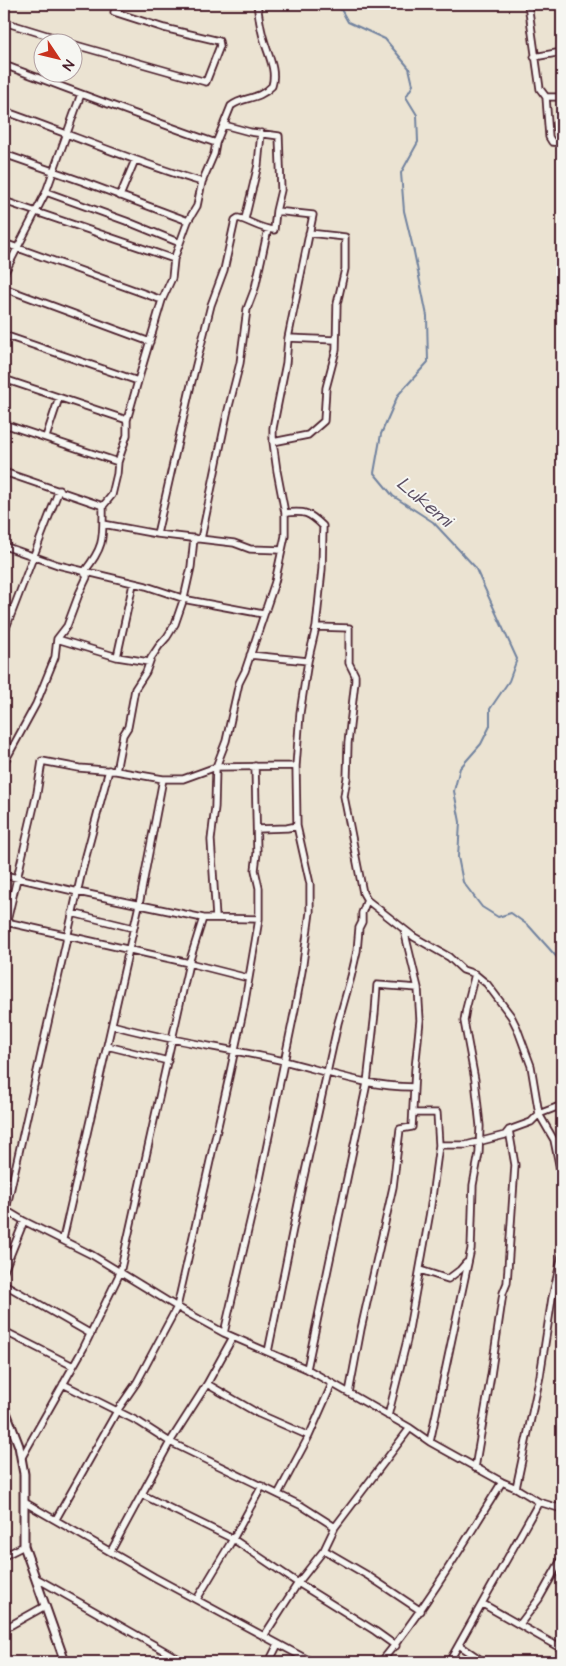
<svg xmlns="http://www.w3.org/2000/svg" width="566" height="1666" font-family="'Architects Daughter',sans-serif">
<rect width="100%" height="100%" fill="#ebe3d2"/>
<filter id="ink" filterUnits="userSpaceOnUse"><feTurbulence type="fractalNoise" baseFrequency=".02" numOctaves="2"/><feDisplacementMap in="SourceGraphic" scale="10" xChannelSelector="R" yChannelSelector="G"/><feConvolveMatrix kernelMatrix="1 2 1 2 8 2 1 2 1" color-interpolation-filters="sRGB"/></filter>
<g filter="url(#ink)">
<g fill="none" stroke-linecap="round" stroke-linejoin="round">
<path stroke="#72839f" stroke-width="2" d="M338,4l10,18 37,17 24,29 4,17 -7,12 11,18 1,27 -17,31 3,38 10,41 13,64 1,46 -30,33 -17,39 -7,39 19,23 40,26 42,45 42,92 -8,22 -19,28v17l-9,18 -21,24 -6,23 6,31 -2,35 5,25 19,25 16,10 13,-4 18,13 33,37"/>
<g stroke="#4a1f2b" stroke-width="9">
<path id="minor" d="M528,4l12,85 6,8 3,40 3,5 10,1
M4,22l65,20
M72,44l134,38 14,-36 -1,-5 -55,-13 -50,-16
M534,57l28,-5
M4,65c70,26 140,53 212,78
M546,97h16
M4,111c66,23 130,51 198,71
M4,154l80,28 104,39
M46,192l80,29 54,22
M120,196l15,-36
M4,201l170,58
M245,219l13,-54 3,-32
M4,243l158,57
M4,274l42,-82 35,-98
M4,288l146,54
M4,335l134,46
M288,338l47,2
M4,379l123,41
M4,424l114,38
M46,437l13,-39
M273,442l35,-7 16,-14 2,-33 10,-38 1,-46 8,-35v-32l-36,-4
M4,472l99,34
M103,524l54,10 77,9 16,6 32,1
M157,534l33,-145 21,-84 13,-35 11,-50 3,-2c12,3 22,11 36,12l2,-19 5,-21 -2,-54 -29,-4 -26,-7
M201,539l26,-125 13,-51 7,-54 8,-21 13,-59
M4,546l54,19 88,21 42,14 75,14
M316,627l33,1v35l6,12v6l-7,62 -1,35 -3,18 19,97 4,7 47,37 35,20 14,13 12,4 12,10 24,32 6,12 14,38 8,48 15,26 6,29 2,29
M4,633l55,-143
M57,639l60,18 32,5
M250,655l58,6
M117,657l16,-73
M4,763l32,-59 19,-47 2,-18 10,-13 12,-32 8,-17 -3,-5c21,-26 19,-34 19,-66l9,-11 5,-21 1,-12 9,-27v-15l11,-39 24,-81 10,-22 2,-19 14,-38 9,-15 5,-24 12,-28 2,-11 15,-37c12,-10 27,-5 41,-20 5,-16 -4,-31 -8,-46 -4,-12 -5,-24 -7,-36
M116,771l7,-36 5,-8 7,-38 11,-17 5,-14 8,-12 8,-9 8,-13 9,-26 7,-31 3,-29
M257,829l30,-1 10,-2
M4,875l74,17 125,26 56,1
M72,913l61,15
M216,918l-5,-78 4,-33 1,-40 10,-26 13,-58 6,-12 30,-89 10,-46v-23l-8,-42 -4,-29v-14l13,-65 2,-25 25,-123 -37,-4
M6,922l183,41 59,15
M4,934l33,-141 5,-32 37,7 37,3 47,8h20l33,-12 80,-1
M112,1025c57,16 115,23 172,36 44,11 84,26 129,26
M107,1046l61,15
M439,1145h27l39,-10 4,-5 22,-8 8,-8 23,-9
M4,1209l20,12 68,34 85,52 47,26 83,36 103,59 20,14 72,40 14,6 23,14 23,7
M6,1210l76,-339 27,-101
M63,1239l76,-334 24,-126
M420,1270l28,9 12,-9 6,-7
M4,1271l20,-50
M4,1284l87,50
M4,1331l69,35
M224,1333l36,-154 35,-170 7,-38 8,-59v-28l-13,-58 -1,-60 4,-53 8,-52 8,-34 6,-58 1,-43c-14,-14 -18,-15 -38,-13
M268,1352l31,-153 39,-176 13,-46 6,-26 2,-23 3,-6v-9l5,-13
M307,1369l60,-286 8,-70 2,-28 41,3
M63,1384l76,38 31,20 132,64 33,21
M207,1384l52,30 50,22
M349,1393l12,-64 32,-142 7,-58 12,-2 3,-58 5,-49 -2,-32 -14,-58
M388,1416l19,-76 23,-128 9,-67 -2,-32h-24
M430,1442l41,-193 2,-64 6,-32 1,-27 -5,-46 -11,-59 2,-12 9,-35
M22,1457l61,-108 37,-76 69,-310 14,-45
M475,1468l16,-93 12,-82 4,-10 8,-118 -6,-35
M516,1488l24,-112 12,-78 10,-43
M278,1494l31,-58 23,-52
M143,1495l90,44 65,44 77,48 21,15
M24,1502l130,75 158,85
M560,1508l2,-11
M56,1519l61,-108 20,-29 40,-75 52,-230 15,-70 15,-88v-31l-4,-18 2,-17 -2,-87
M324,1550l43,25 54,36
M111,1551l59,-109 37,-58 26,-47
M4,1556l20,-10
M36,1578l148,84
M197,1599l36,-60 29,-53
M483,1604l79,45
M520,1624l19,-25 23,-41
M4,1629l41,-23
M264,1636l34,-53 26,-33 11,-23 75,-99
M459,1645l25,17
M165,1662l4,-8
M269,1662l9,-18
M381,1662c46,-56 83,-119 121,-180
M449,1662l90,-160"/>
</g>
<g stroke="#4a1f2b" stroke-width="11">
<path id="tertiary" d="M4,1407l15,39 5,28v72l41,116"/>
</g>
<use href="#minor" stroke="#f6f6f2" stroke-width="5.5"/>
<use href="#tertiary" stroke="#f6f6f2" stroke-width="7"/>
</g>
</g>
<g text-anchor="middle" stroke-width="4" stroke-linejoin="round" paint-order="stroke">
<g font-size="20" font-style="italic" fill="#5e5165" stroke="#f6f6f2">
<text transform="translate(425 501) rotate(40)" y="7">Lukemi</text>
</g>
</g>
<rect width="566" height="1666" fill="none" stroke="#f6f6f2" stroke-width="20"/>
<rect x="10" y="10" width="546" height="1646" fill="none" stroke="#4a1f2b" stroke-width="2" filter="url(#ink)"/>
<g transform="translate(58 58) rotate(125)"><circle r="24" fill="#f6f6f2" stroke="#b1a0a2"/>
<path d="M0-4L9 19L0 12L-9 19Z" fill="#c8321e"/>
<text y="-8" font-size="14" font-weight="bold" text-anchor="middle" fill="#4a1f2b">N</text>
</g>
</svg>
